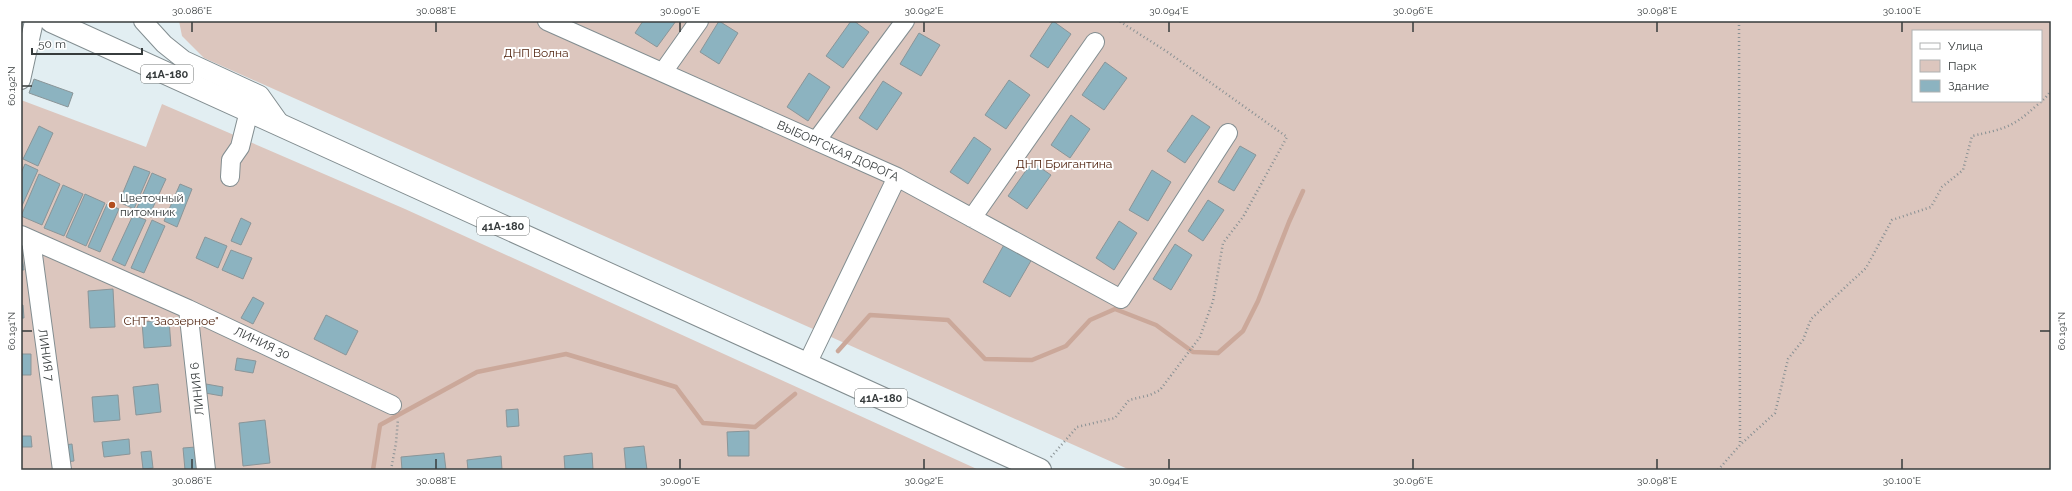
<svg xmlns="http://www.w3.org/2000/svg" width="2072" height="491" font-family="Raleway,sans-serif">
<rect width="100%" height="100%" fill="#e2eef2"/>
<path fill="#dcc6be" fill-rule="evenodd" d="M179,21h1872v449h-921l-926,-412 -22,-22zM1913,31h128v70h-128z
M21,100l125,47 16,-43 243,105 574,261h-958z"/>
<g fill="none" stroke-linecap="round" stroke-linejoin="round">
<path stroke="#cba89a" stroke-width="4.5" d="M838,351l32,-36 78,5 37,39 47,1 34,-14 24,-26 25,-11 41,16 37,27 25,1 25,-22 15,-30 31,-79 14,-31
M373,470l7,-45 97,-53 89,-18 110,33 27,36 52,4 40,-33"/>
</g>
<path fill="#8cb3c0" stroke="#8a9598" d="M643,21h33l-19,26 -22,-14z
M719,21l19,12 -19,31 -19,-12z
M851,21h3l15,11 -26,36 -17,-12z
M1053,21l18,13 -23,34 -18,-12z
M919,33l21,12 -19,31 -21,-12z
M1105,62l22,16 -23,32 -22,-15z
M809,73l21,14 -22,34 -21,-14z
M34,79l39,14 -5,14 -39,-14z
M1009,80l21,15 -24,34 -21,-14z
M883,81l19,12 -25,37 -18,-12z
M1071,115l19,14 -20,29 -19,-13z
M1192,115l18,12 -25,36 -18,-12z
M39,126l14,7 -15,33 -15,-7z
M974,137l17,12 -23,35 -18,-12z
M1240,146l16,9 -22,36 -16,-9z
M1032,162l19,13 -24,34 -19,-13z
M25,164l13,6 -17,38v-35z
M134,166l16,6 -16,37 -15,-7z
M1152,170l19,12 -23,39 -19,-11z
M152,173l14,6 -17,37 -13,-6z
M39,174l21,10 -18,41 -21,-9z
M180,184l12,5 -15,38 -13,-6z
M63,185l20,9 -19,42 -20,-8z
M85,194l20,9 -19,43 -20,-9z
M1208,200l16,10 -21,31 -15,-10z
M107,204l12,5 -19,43 -12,-5z
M133,215l13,5 -21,46 -13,-6z
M241,218l10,5 -10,22 -10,-4z
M152,220l13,6 -21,47 -13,-5z
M1119,221l18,12 -23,37 -18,-12z
M205,237l22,9 -9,22 -22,-10z
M1005,243l27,16 -22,38 -27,-15z
M1175,244l17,11 -21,35 -18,-11z
M21,249l3,21h-3z
M231,250l21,8 -9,21 -21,-9z
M113,289l2,38 -25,1 -2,-37z
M253,297l11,6 -11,21 -12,-6z
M21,305h2l1,13h-3z
M326,315l32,16 -12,24 -32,-16z
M169,320l2,26 -27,2 -2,-26z
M21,354h10v21h-10z
M237,358l19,3 -3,12 -18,-3z
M158,384l3,28 -25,3 -3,-28z
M206,384l17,3 -1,9 -17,-3z
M118,395l2,25 -26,2 -2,-25z
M518,409l1,17 -12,1 -1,-17z
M265,420l5,43 -27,3 -4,-43z
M749,431v25h-21l-1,-24z
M21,436h10l1,11h-11z
M129,439l1,15 -26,3 -2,-15z
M72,444l2,17 -8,1 -2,-17z
M644,446l3,24h-21l-2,-22z
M196,447l3,23h-14l-2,-22z
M151,451l2,17 -10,1 -2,-17z
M444,453l2,17h-44l-1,-13z
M592,453l1,17h-28l-1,-14z
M501,456l1,14h-34l-1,-10z"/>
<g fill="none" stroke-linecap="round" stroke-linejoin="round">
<g stroke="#828d90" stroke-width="20">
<path id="minor" d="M143,21l21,23 20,16 76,35 22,31
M547,21l350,156 224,122 107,-166
M663,72l36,-51
M21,80l13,-59
M816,141l89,-120
M230,177l1,-17 9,-13 9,-36
M972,218l123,-176
M21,235l167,74 204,96
M31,240l31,230
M188,309l18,161
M807,364l90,-187"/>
</g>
<g stroke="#828d90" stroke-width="24">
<path id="major" d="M51,21l989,449"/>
</g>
<path stroke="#889093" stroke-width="2.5" stroke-dasharray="1 3" stroke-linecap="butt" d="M1739,21l1,424
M1051,457l26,-30 38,-9 14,-18 21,-5 10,-5 40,-53 13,-36 10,-58 20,-26 44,-80 -121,-86 -47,-30
M391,470l5,-27 2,-24
M1718,470l22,-25 35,-32 13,-54 15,-19 8,-21 55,-51 26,-48 39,-13 11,-20 21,-17 9,-34c31,-7 40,-8 64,-30 6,-5 11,-9 15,-16"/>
<use href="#minor" stroke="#fff" stroke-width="18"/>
<use href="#major" stroke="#fff" stroke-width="22"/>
</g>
<path fill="none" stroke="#373c3d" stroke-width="1.5" d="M192,22v10M436,22v10M680,22v10M924,22v10M1169,22v10M1413,22v10M1657,22v10M1902,22v10M22,86h10M22,331h10M2040,331h10M192,459v10M436,459v10M680,459v10M924,459v10M1169,459v10M1413,459v10M1657,459v10M1902,459v10"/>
<circle fill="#b24d1e" stroke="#fff" stroke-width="1.5" cx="112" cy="205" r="4"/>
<g text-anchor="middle" stroke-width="4" stroke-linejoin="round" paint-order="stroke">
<g fill="#fff" stroke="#737677" stroke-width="1">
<rect x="141" y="65" width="52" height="18" rx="3"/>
<rect x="477" y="217" width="52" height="18" rx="3"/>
<rect x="855" y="389" width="52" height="18" rx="3"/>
</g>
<g font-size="11" font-weight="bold" fill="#373c3d">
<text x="167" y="78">41А-180</text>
<text x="503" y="230">41А-180</text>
<text x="881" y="402">41А-180</text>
</g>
<g font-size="12" fill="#4c1e09" stroke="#fff">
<text x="536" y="57">ДНП Волна</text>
<text x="1064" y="168">ДНП Бригантина</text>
<text x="171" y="325">СНТ "Заозерное"</text>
</g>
<g font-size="12" fill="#373c3d" stroke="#fff">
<text transform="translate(838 151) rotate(24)" y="4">ВЫБОРГСКАЯ ДОРОГА</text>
<text transform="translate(262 343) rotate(25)" y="4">ЛИНИЯ 30</text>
<text transform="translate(46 355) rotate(82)" y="4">ЛИНИЯ 7</text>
<text transform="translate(197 389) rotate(-96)" y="4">ЛИНИЯ 6</text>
</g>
<g font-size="12" fill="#373c3d" stroke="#fff" text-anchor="start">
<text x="120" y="202">Цветочный<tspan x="120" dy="14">питомник</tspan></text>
</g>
</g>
<rect width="2072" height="491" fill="none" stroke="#ffffff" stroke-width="44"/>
<rect x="1912" y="30" width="130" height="72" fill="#ffffff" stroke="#afb1b1"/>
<rect x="1920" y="43" width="20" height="6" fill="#ffffff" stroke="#afb1b1"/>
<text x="1948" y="50" font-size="12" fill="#373c3d">Улица</text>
<rect x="1920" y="60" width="20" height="12" fill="#dcc6be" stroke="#afb1b1"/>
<text x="1948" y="70" font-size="12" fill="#373c3d">Парк</text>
<rect x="1920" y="80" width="20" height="12" fill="#8cb3c0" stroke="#afb1b1"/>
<text x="1948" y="90" font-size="12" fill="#373c3d">Здание</text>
<path d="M32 48v6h110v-6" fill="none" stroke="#373c3d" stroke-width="2"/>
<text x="38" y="48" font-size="12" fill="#373c3d" stroke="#ffffff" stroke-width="3" paint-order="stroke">50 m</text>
<rect x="22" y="22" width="2028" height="447" fill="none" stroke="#373c3d" stroke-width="1.5"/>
<g font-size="10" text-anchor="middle" fill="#373c3d">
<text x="192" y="14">30.086°E</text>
<text x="436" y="14">30.088°E</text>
<text x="680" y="14">30.090°E</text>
<text x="924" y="14">30.092°E</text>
<text x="1169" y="14">30.094°E</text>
<text x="1413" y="14">30.096°E</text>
<text x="1657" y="14">30.098°E</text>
<text x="1902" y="14">30.100°E</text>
<text transform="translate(11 86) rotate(-90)" y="4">60.192°N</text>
<text transform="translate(11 331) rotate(-90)" y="4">60.191°N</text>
<text transform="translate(2061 331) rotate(-90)" y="4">60.191°N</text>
<text x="192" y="484">30.086°E</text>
<text x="436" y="484">30.088°E</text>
<text x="680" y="484">30.090°E</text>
<text x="924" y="484">30.092°E</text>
<text x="1169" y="484">30.094°E</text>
<text x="1413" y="484">30.096°E</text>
<text x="1657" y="484">30.098°E</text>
<text x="1902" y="484">30.100°E</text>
</g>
</svg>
